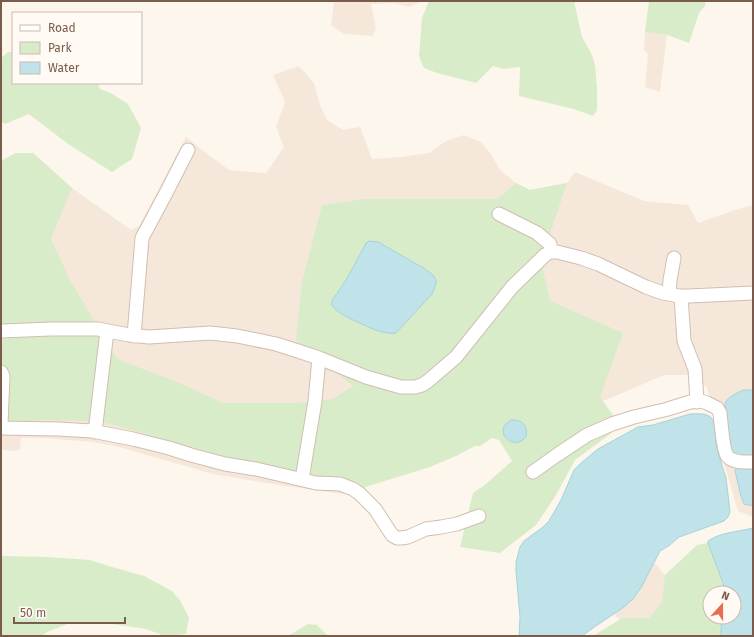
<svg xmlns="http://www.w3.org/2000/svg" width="754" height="637" font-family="'Fira Sans',sans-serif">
<rect width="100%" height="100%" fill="#fdf6ec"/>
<path fill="#f5e8da" d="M334,1h89l-14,6 -15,-4 -23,1 5,24 -3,8 -29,-2 -13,-9z
M645,32l22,3 -7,57 -15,-5 3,-33 -4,-4z
M299,66l15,17 6,22 7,15 16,10 17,-3 12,32 29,-2 28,-4 17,-12 18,-6 17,7 10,12 9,16 16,13 13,7 38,-7 8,-11 69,29 44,4 10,18 37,-13 18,-5v312l-15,-6 -17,-58 -14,-66 -17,-12h-26l-84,36 -221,11 -16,72 -64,-9 -66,-11 -94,-27 -26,-5 -51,-4h-21l-1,12 -11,1 -8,-2v-288l15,-8h17l39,35 59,42 8,-4 47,-89 19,15 24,18 37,3 18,-26 -8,-20 9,-25 -12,-27z
M642,558l14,6 30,39 -44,33 -26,-19 -4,-15z"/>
<path fill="#d8ecc9" d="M429,1h145l8,36 10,18 3,10 2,24v21l-4,6 -19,-7 -55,-13 1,-29 -17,2 -10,-3 -17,17 -39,-10 -13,-5 -5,-12 3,-38z
M649,1h57l-1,5 -6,7 -10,30 -22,-8 -22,-3z
M8,52h5v31h85l2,6 11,4 17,11 13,24 -9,31 -20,13 -44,-28 -39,-30 -24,10 -4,-2v-64z
M16,153h17l39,35 -21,51 19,41 47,79 65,25 41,19h72l38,-4 20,-13 -57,-46 6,-58 20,-77 42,-6h134l18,-16 14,7 37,-7 -26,78 9,40 73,32 -23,64 21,29 -46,34 -19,35 -20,30 -36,28 -40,-6 13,-54 13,-9 26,-23 -13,-21 -7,-2 -12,8h-5l-19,10 -26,11 -55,17 -9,3 -3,4 -108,-26 -156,-44 -57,-1 -41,3v-262z
M708,543l15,40 2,10h-15v24h12l-1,12v7h-128l29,-18h27l13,-16 3,-27 32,-30z
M1,556l47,1 42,3 22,7 32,9 28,15 9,11 8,16 -3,16 -21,2 -19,-7 -47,-7 -32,2 -20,8 -6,4h-40z
M308,624l9,1 11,11h-40z"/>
<path fill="#bfe3e8" stroke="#a5d3da" d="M369,241l10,1 6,4 40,23 8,6 3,5v4l-4,10 -36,39c-13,2 -27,-6 -39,-11 -6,-3 -23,-11 -25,-17 -2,-5 4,-9 6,-13 11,-15 19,-33 28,-49z
M743,390h10v66l-15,-1 -6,-2 -2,-4 -5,-46c3,-6 12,-10 18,-13z
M690,414c9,0 20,-2 24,8l2,22 4,15 6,19 3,25 1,9 -2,5 -4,4 -45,16 -9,8 -10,6 -18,35 -9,13 -9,8 -34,23 -8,6h-63l1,-19 -4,-46v-9l4,-15 4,-6 19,-14 6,-6 12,-21 13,-30 7,-7 17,-14 40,-22 15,-2z
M511,420c12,-1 17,6 15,17 -1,1 -3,3 -5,4 -10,6 -24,-7 -15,-17 1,-1 3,-2 5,-4z
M753,467v39l-9,-2 -3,-8 -6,-25 1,-3z
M753,528v108h-32v-7l1,-12h12v-24h-9l-2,-10 -15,-40v-2c13,-9 30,-9 45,-13z"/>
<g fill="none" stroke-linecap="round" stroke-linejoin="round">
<g stroke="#d1beb0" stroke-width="15">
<path id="minor" d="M499,214l38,19 13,11v8
M669,294l1,-14 4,-22
M681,296l3,45 11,28 2,33
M1,331l50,-2h47l31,6 20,2 61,-4 27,3 39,8 22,7 21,7 47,19 35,10h14l7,-2 6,-4 28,-24 56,-70 33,-32 5,-3h7l24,6 17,6 48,23 17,6 16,3h10l64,-3
M134,336l8,-98 24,-45 22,-43
M1,372l2,4 -2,48
M1,428l58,1 33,2 41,8 36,9 22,7 34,9 31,5 60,14 24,1 13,5 7,5 15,15 17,26 5,3h4l7,-1 18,-8 15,-2 16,-3 22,-8
M95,432l12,-101
M533,472l24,-17 30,-20 25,-11 22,-7 34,-8 22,-7 11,-1 6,2 10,5 3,5c1,9 3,39 8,44 6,6 18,5 25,5
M302,479l13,-78 4,-43"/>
</g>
<use href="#minor" stroke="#fff" stroke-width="13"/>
</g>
<rect width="754" height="637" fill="none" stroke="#7a5c4d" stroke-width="4"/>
<rect x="12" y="12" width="130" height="72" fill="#fffaf3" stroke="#cabbb1"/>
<rect x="20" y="25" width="20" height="6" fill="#ffffff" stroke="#cabbb1"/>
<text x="48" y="32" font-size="12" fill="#7a5c4d">Road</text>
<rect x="20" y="42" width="20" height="12" fill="#d8ecc9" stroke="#cabbb1"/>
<text x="48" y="52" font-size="12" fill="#7a5c4d">Park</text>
<rect x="20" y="62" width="20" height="12" fill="#bfe3e8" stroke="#cabbb1"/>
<text x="48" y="72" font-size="12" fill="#7a5c4d">Water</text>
<g transform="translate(722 605) rotate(21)"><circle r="19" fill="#fffaf3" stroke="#cabbb1"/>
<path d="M0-3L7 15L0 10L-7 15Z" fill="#e76f51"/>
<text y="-6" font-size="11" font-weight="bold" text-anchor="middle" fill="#7a5c4d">N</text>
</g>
<path d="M14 617v6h111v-6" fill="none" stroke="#7a5c4d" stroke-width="2"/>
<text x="20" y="617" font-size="12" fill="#7a5c4d" stroke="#fffaf3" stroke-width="3" paint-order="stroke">50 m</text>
</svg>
